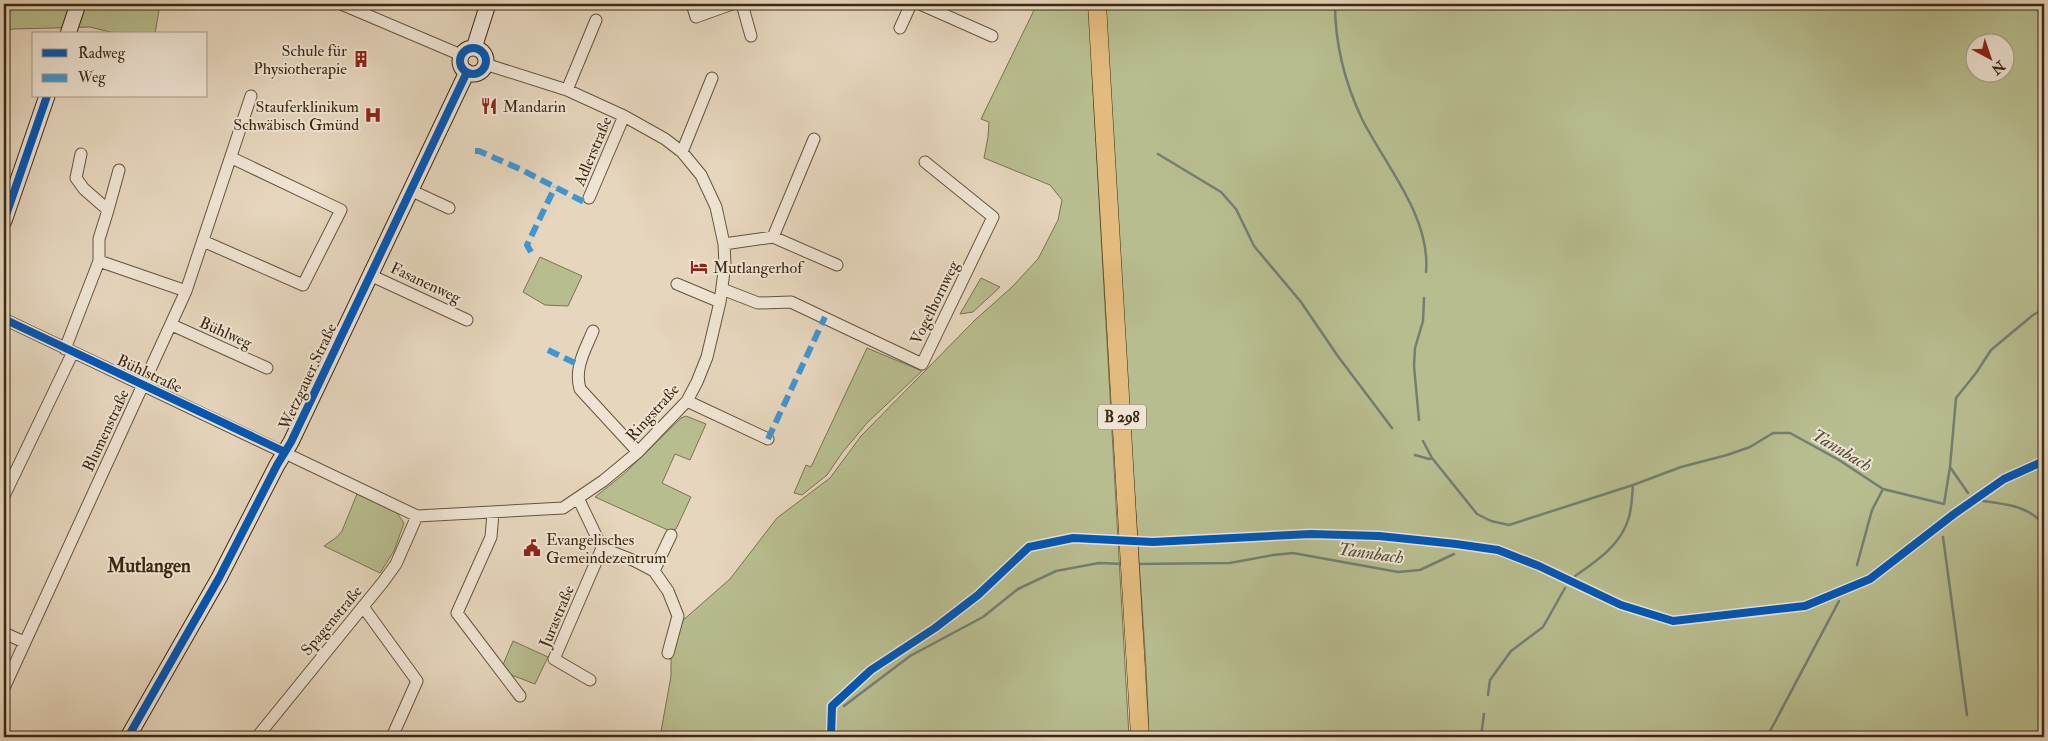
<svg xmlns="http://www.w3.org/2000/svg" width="2048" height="741" font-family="'IM FELL Double Pica',serif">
<rect width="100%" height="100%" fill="#e6d6bd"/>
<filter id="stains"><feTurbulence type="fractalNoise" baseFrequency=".004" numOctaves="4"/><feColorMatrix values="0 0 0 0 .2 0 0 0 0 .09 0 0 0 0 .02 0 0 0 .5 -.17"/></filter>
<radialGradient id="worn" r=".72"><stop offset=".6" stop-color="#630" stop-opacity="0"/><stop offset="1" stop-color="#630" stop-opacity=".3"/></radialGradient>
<path fill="#b8bd8f" stroke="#7a7350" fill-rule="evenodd" d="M4,4h156l-5,30h-37l-28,-7 -77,2 -9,3z
M1037,4h54l4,37 -3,32 37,664h-469l11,-61v-25l10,-29 49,-43 47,-61 53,-40 31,-42 114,-116 37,-33 26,-28 20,-39 4,-20 -12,-15 -66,-27 4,-21 1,-15 -8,-3z
M1102,4h942v733h-895l-3,-71zM1976,42h30v30h-30z
M540,257l42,19 -14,30 -23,-1 -22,-13z
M981,278l19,9 -27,25 -13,2z
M867,348l55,23 -55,52 -25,30 -15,22 -25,20 -8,-2 12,-28 5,2z
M686,416l20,8 -16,36 -15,-6 -13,29 29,14 -15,32 -6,2 -75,-34 30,-24 56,-55z
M357,494l40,19 7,10 -10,28 -14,22 -56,-27 13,-9 5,-6z
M513,641l35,16 -13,27 -29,-11 -4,-6z"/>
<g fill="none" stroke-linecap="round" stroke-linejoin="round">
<path stroke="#727f73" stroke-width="2.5" d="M1335,4c0,39 10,79 27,115 23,46 69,98 64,153
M1158,154l63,38 15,17 18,37 47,56 36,53 55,73
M1419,420l-5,-54 1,-18 8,-27 1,-23
M1423,441l9,17 45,56 14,7 18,4 124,-40 48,-18 46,-12 23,-8 23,-14h17l49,27 44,29 61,15 6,-37 6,-69 20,-25 15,-23 42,-35 11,-6
M1415,455l14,4 3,-1
M1950,467l18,26
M1983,501c26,4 42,4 61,23
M1943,537l24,178
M1137,564l93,-1 43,-8 20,-2 105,19 22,-2 34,-16
M1857,565l15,-55 11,-21
M1575,576c22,-15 47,-32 54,-59 3,-10 3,-22 4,-32
M1488,695l2,-15 21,-29 32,-24 22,-39
M844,706l66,-50 73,-39 35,-28 38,-18 43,-8 25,1
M1481,737l3,-23
M1767,737l72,-136"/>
<g stroke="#66543b" stroke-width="13">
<path id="street" d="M341,4l120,51
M692,4l4,13 36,-13
M742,4l9,32
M920,4l72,32
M900,28l11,-24
M567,90l29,-70
M682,152l30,-74
M410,190l39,18
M589,198l35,-82
M108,210l11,-40
M773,237l41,-98
M203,241l100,44 38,-75 -109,-52
M724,244l49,-7 64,28
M99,261l87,30
M370,275l97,45
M677,284l43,18
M722,289l36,14 33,-1 131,62 71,-147 -68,-55
M4,319l413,197 146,-8 40,-27 35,-29 49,-51 10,-19 10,-25 13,-55 5,-38 -1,-20 -8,-37 -15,-32 -19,-23 -17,-13 -41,-23 -57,-26 -82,-26
M172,325l95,43
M593,331c-8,19 -19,37 -13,58l58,63
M65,349l34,-88v-22l9,-29 -24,-21 -8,-11 5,-24
M687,401l81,38
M4,496l69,-144
M578,498l24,50 33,13 19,10 14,20 10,25 -10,37
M493,513l-2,24 -34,76 63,83
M654,571l17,-36
M364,608l53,73 -25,56
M4,633l20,9
M590,680l-36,-21 48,-111
M4,688l182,-397 65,-195
M257,737l126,-155 13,-18 21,-48"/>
</g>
<g stroke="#3b2910" stroke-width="17">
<path id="secondary" d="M68,34l10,-30
M474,48l14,-44
M460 61a13 13 0 1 1 26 0a13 13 0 1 1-26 0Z
M4,221l43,-125
M128,737l91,-159 58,-113 14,-23 176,-370"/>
</g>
<g stroke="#3b2910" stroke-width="19">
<path id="primary" d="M1097,4l43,733"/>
</g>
<use href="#street" stroke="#efe4d4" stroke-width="11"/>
<use href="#secondary" stroke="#efe4d4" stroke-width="15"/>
<use href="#primary" stroke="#e3bb7e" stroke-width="18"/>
<path stroke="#3e96d3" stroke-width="6" stroke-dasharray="12 6" stroke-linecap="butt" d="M475,151h4l41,18 66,34
M531,252l-4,-7 28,-58
M548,350l31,15
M768,439l57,-122"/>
<g stroke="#efe4d4" stroke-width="11">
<path id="cycleway" d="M460 61a13 13 0 1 1 26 0a13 13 0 1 1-26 0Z
M4,221l43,-125
M4,319l281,133
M128,737l91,-159 58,-113 14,-23 176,-370
M831,737l1,-31 39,-36 64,-42 43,-33 51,-48 44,-9 80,4 158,-8 68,2 77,8 42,6 41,16 82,39 52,16 132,-15 65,-27 84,-65 50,-35 40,-18"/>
</g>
<use href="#cycleway" stroke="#0057b8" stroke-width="8"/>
</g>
<defs>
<g id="building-bare" transform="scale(1.35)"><path d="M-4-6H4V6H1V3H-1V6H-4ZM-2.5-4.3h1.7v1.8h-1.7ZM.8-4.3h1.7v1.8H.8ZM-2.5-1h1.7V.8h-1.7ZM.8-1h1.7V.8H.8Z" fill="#8f2418" stroke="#efe4d4" stroke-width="2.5" paint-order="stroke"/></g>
<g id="restaurant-bare" transform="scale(1.35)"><path d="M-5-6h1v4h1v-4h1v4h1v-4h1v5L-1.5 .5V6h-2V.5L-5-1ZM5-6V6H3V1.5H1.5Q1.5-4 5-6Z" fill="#8f2418" stroke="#efe4d4" stroke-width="2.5" paint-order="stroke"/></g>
<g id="hospital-bare" transform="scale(1.35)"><path d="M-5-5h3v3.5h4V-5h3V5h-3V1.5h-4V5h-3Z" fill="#8f2418" stroke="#efe4d4" stroke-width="2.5" paint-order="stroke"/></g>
<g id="hotel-bare" transform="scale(1.35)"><path d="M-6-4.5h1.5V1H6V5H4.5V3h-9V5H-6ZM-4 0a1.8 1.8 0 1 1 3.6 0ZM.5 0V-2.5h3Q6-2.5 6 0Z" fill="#8f2418" stroke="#efe4d4" stroke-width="2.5" paint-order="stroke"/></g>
<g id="civic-bare" transform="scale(1.35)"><path d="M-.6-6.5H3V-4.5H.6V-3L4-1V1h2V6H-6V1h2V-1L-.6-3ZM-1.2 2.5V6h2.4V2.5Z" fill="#8f2418" stroke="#efe4d4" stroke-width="2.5" paint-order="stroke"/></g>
</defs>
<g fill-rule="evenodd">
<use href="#building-bare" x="361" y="59"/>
<use href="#restaurant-bare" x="489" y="106"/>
<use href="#hospital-bare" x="373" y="115"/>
<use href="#hotel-bare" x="699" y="267"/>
<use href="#civic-bare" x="532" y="548"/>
</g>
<g text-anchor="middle" stroke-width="4" stroke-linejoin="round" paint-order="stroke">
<rect fill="#efe4d4" stroke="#71614b" stroke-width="1" x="1098" y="404.5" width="48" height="25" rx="4"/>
<g font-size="15" font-weight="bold" fill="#3b2910">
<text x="1122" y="422">B 298</text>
</g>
<g font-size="16" fill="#3b2910" stroke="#efe4d4" text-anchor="start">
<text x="347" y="56" text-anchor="end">Schule für<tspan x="347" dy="18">Physiotherapie</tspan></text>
<text x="359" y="112" text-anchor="end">Stauferklinikum<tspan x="359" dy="18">Schwäbisch Gmünd</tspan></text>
<text x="503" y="112">Mandarin</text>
<text x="713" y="273">Mutlangerhof</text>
<text x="546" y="545">Evangelisches<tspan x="546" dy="18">Gemeindezentrum</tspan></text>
</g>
<g font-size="16" fill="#3b2910" stroke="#efe4d4">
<text transform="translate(592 151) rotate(-67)" y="6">Adlerstraße</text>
<text transform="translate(426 282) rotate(25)" y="6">Fasanenweg</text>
<text transform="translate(934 302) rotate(-64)" y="6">Vogelhornweg</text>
<text transform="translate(226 332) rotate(24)" y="6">Bühlweg</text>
<text transform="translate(150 373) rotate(25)" y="6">Bühlstraße</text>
<text transform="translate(307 376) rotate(-65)" y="6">Wetzgauer Straße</text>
<text transform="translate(652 412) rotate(-48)" y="6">Ringstraße</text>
<text transform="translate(105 430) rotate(-65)" y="6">Blumenstraße</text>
<text transform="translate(556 616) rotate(-67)" y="6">Jurastraße</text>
<text transform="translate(331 620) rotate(-50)" y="6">Spagenstraße</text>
</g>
<g font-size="18" font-style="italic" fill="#524d39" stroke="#efe4d4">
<text transform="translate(1842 450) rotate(31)" y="6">Tannbach</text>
<text transform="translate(1371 553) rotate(8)" y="6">Tannbach</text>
</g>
<g font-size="19" font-weight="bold" fill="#3b2910" stroke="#efe4d4">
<text x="149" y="572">Mutlangen</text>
</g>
</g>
<rect width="2048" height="741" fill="none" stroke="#e6d6bd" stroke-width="20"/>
<rect x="5" y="5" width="2038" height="731" fill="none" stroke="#3b2910" stroke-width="2.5"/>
<rect x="10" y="10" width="2028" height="721" fill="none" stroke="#3b2910"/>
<rect x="32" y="32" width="175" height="65" fill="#efe4d4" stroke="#a79986"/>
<rect x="42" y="49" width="25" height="8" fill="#0057b8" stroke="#a79986"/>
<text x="78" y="58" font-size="15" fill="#3b2910">Radweg</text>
<rect x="42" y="74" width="25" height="8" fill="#3e96d3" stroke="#a79986"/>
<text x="78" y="82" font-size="15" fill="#3b2910">Weg</text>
<g transform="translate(1990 58) rotate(140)"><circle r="24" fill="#efe4d4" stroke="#a79986"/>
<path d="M0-4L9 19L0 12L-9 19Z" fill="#8f2418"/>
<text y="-8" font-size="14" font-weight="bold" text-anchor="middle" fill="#3b2910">N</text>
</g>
<rect width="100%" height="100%" filter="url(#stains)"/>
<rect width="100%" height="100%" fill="url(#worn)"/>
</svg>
